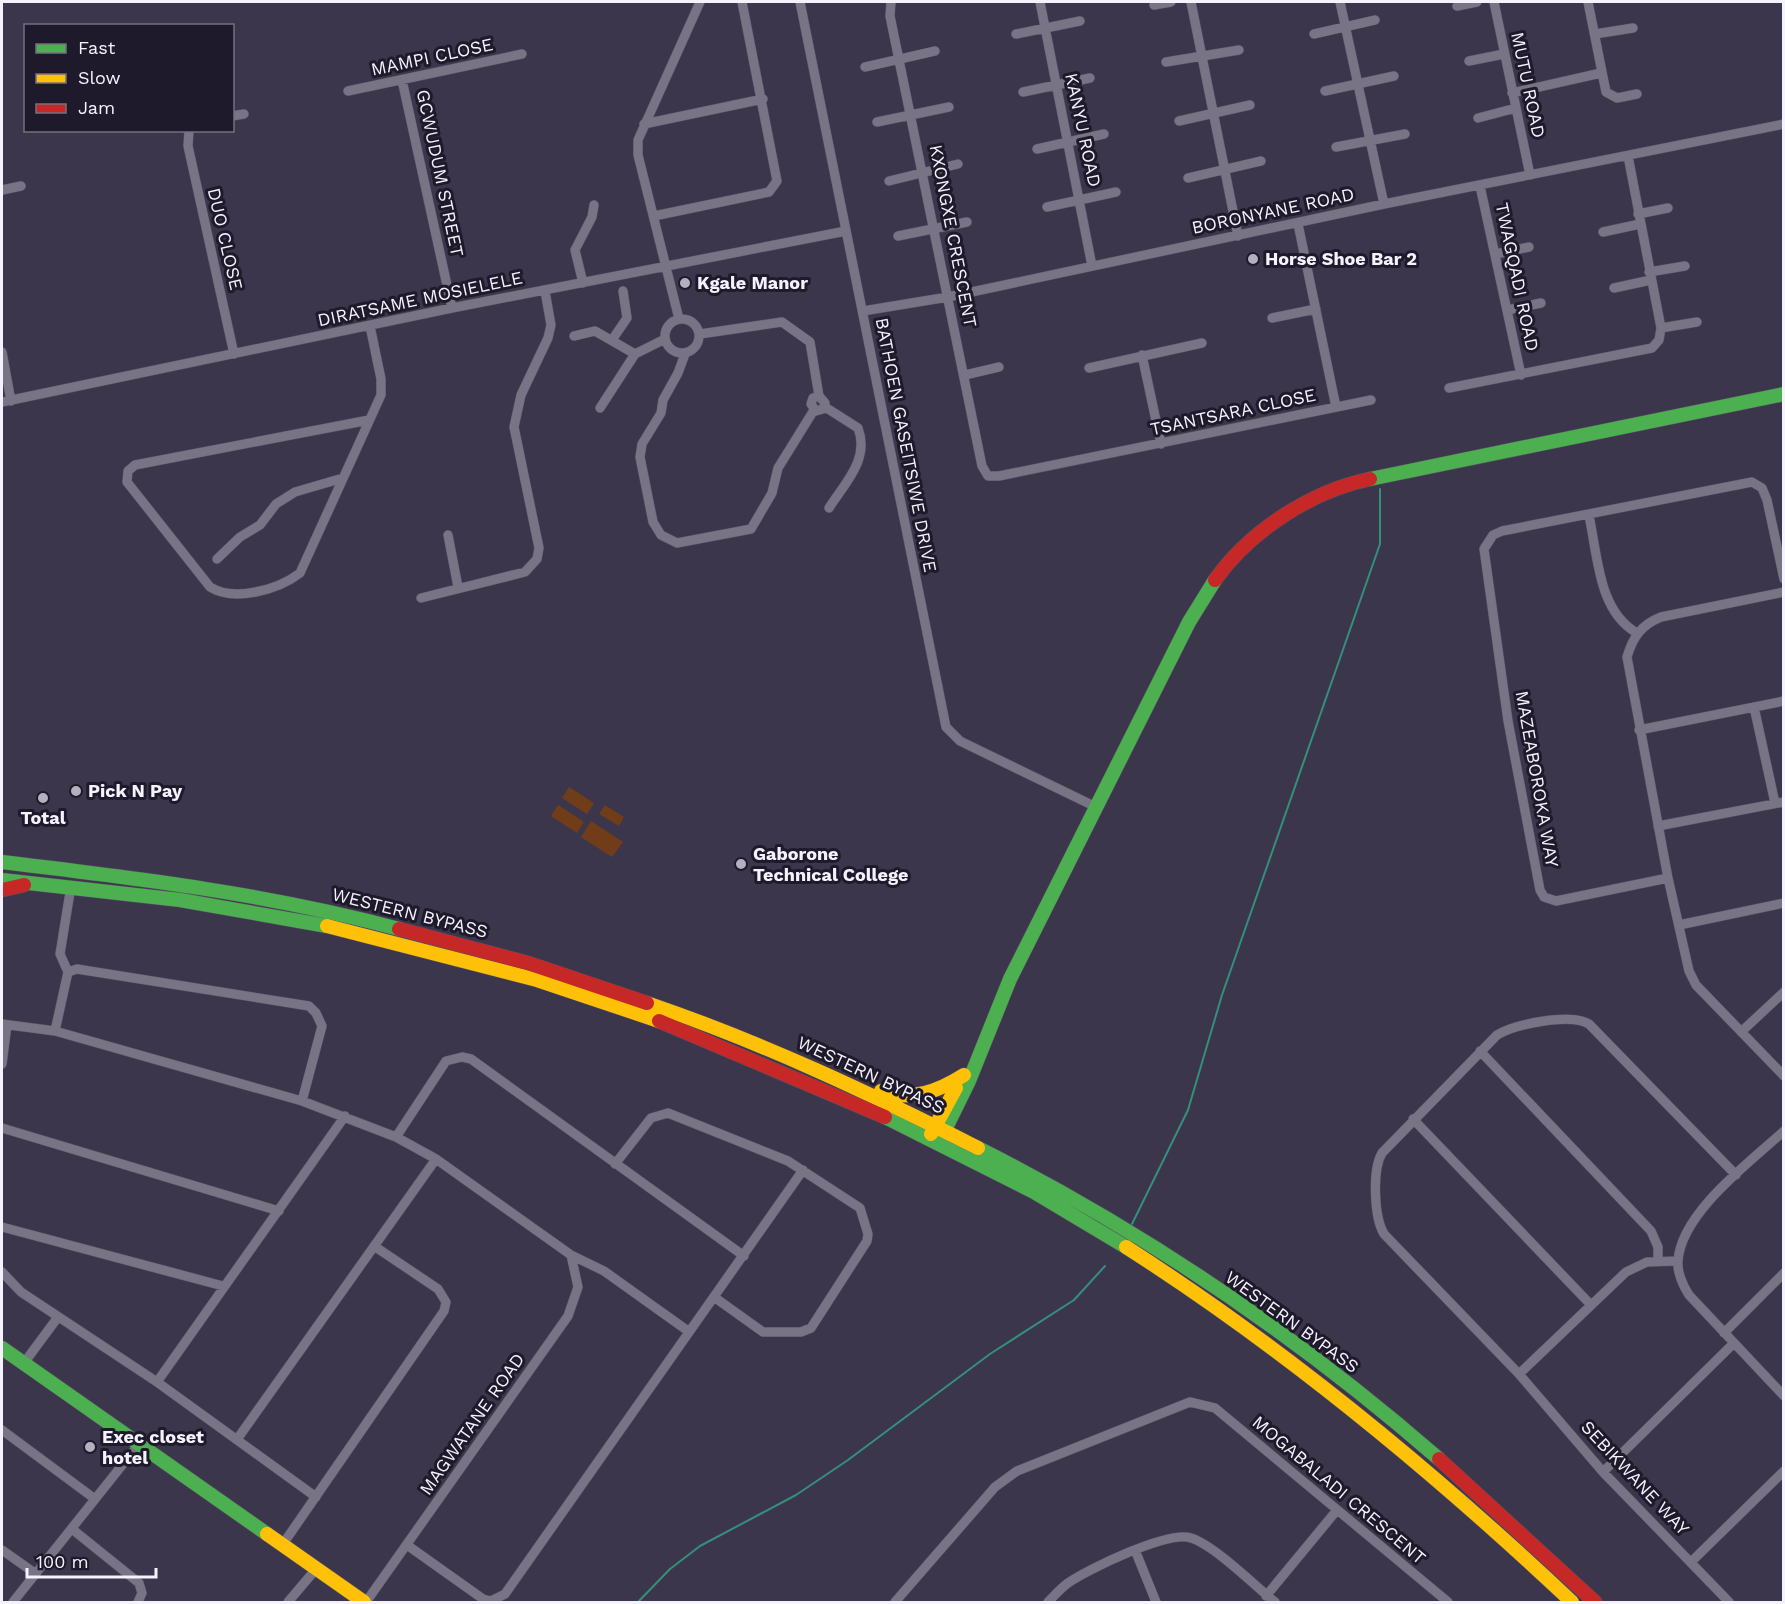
<svg xmlns="http://www.w3.org/2000/svg" width="1785" height="1604" font-family="'Work Sans',sans-serif">
<rect width="100%" height="100%" fill="#3c364c"/>
<path fill="#703d18" d="M569,787l25,16 -7,11 -25,-16z
M558,805l26,17 -7,11 -26,-17z
M605,805l19,12 -5,9 -20,-12z
M591,821l32,21 -11,15 -31,-20z"/>
<g fill="none" stroke-linecap="round" stroke-linejoin="round">
<path stroke="#348f7b" stroke-width="2" d="M1132,1224l56,-114 34,-115 158,-451v-55
M638,1602l32,-33 30,-23 96,-51 52,-35 142,-106 84,-54 31,-34"/>
<g stroke="#565262" stroke-width="10">
<path id="street" d="M800,2l146,725 14,14 136,66
M891,2l-1,14 92,450 6,10h11l372,-76
M1040,2l52,264
M1191,2l47,234
M1340,2l44,202
M1494,2l36,173
M1588,2l18,90 11,6 20,-4
M1154,5l17,-3
M1457,6l20,-4
M1016,34l64,-13
M1314,34l61,-14
M1595,34l38,-6
M1469,61l35,-7
M1166,62l73,-12
M865,67l70,-16
M402,80l50,228
M348,91l174,-37
M1325,91l69,-15
M1023,92l67,-14
M1512,93l89,-20
M232,116l12,-2
M1478,118l38,-10
M1179,121l71,-16
M877,122l72,-15
M644,124l119,-25
M189,130l-1,16 46,208
M1336,147l69,-13
M1037,149l67,-15
M1188,178l73,-17
M889,181l69,-17
M1480,186l41,189
M2,190l19,-4
M1047,207l69,-15
M1638,214l30,-6
M654,216l115,-24 8,-11 -35,-179
M1298,224l38,183
M1603,232l37,-8
M898,236l69,-14
M1496,254l33,-7
M1649,272l36,-6
M583,283l-8,-33 17,-33 2,-12
M1614,288l37,-8
M1508,310l33,-7
M863,311l85,-14 436,-93 400,-80
M1272,318l44,-9
M665 336a17 17 0 1 1 34 0a17 17 0 1 1-34 0Z
M679,319l-41,-164v-15l62,-138
M1661,328l36,-6
M700,334l82,-12 28,20 9,54 6,7 -2,6 -7,2 -5,-7 2,-6 6,-2
M574,336l21,-5 40,23
M612,340l15,-22 -4,-27
M2,352l9,49
M685,354l-7,19 -15,27 -2,13 -19,31 -2,13 13,65 8,13 16,8 74,-14 21,-36 6,-25 36,-58
M1142,355l19,89
M1089,368l113,-25
M965,375l34,-8
M1449,388l203,-40 7,-8 2,-12 -33,-172
M2,402l450,-94 394,-77
M825,407l33,21c12,31 -13,55 -29,80
M600,408l35,-54 30,-15
M369,420l-234,45 -7,6 -1,11 83,105c24,15 68,3 90,-14l81,-178v-16l-11,-53
M1589,516c9,40 9,95 48,117
M448,535l10,52
M217,559l23,-22 20,-12 16,-21 19,-12 48,-14
M1784,592l-123,25c-20,8 -28,20 -34,40l41,221 21,93 7,14 88,91
M421,598l104,-26 12,-13 2,-11 -25,-121 7,-32 27,-57 3,-13 -6,-34
M1754,707l21,96
M1639,730l145,-29
M1658,826l126,-24
M1668,878l-112,23 -12,-4 -4,-7 -32,-169 -24,-172 9,-14 9,-4 250,-49 10,6 5,12 17,79
M1679,925l105,-22
M68,972l-8,-18 11,-68
M2,1024l53,7 247,70 94,36 40,22 135,96 33,16 84,60
M55,1031l13,-59 9,-3 232,37 7,7 6,13 -20,75
M1741,1032l43,-40
M1480,1051l171,180 7,16v13
M2,1064l5,-39
M1413,1119l178,186
M2,1128l277,83
M1784,1131c-34,31 -103,82 -106,130 -1,11 5,25 11,34l95,101
M396,1137l50,-76 16,-4 9,2 273,197
M615,1164l36,-46 17,-5 120,48 72,47 8,26 -1,7 -56,87 -10,4h-38l-49,-35
M2,1227l221,59
M2,1272l19,20 136,90 159,115
M1724,1333l60,-60
M24,1363l34,-46
M1519,1374l107,-102 21,-10 30,-1
M157,1382l188,-266
M2,1430l93,69
M238,1438l198,-279
M1603,1472l130,-128
M72,1529l67,54 3,10 -4,9
M283,1544l161,-233 2,-9 -8,-13 -64,-43
M407,1545l76,54 8,2 14,-7 298,-424
M2,1550l34,24
M1135,1550l21,52
M1691,1562l93,-91
M1266,1596l71,-86
M13,1602l126,-158
M288,1602l28,-33
M366,1602l202,-286 10,-29 -7,-32
M895,1602l100,-115 22,-16 173,-69 25,6 233,194
M1048,1602c6,-6 13,-14 20,-19 20,-14 101,-53 123,-45 23,7 64,48 84,64
M1729,1602l-126,-130 -84,-98 -135,-140c-10,-17 -12,-64 -2,-81l115,-118c18,-11 73,-22 92,-11l147,151"/>
</g>
<g stroke="#565262" stroke-width="15">
<path id="fast" d="M1370,479l414,-85
M2,862c134,16 267,32 397,67
M2,880l178,20 147,26
M885,1117l149,75 92,55
M941,1138l28,-57 41,-102 179,-357 26,-42
M978,1148c165,83 322,190 461,311
M2,1348l265,186"/>
</g>
<g stroke="#565262" stroke-width="15">
<path id="slow" d="M327,926l210,54 122,41
M647,1003c114,39 223,90 331,145
M881,1091c32,10 56,1 83,-16
M931,1134l25,-46
M1126,1247c161,103 307,224 446,355
M267,1534l97,68"/>
</g>
<g stroke="#565262" stroke-width="15">
<path id="jam" d="M1215,580c35,-49 96,-89 155,-101
M2,890l22,-5
M399,929l129,34 119,40
M659,1021l226,96
M1439,1459l156,143"/>
</g>
<use href="#street" stroke="#787485" stroke-width="9"/>
<use href="#fast" stroke="#4caf50" stroke-width="14"/>
<use href="#slow" stroke="#ffc107" stroke-width="14"/>
<use href="#jam" stroke="#c62828" stroke-width="14"/>
</g>
<g fill="#b4b0bf" stroke="#1e1a2b" stroke-width="2">
<circle cx="1253" cy="259" r="6"/>
<circle cx="685" cy="283" r="6"/>
<circle cx="76" cy="791" r="6"/>
<circle cx="43" cy="798" r="6"/>
<circle cx="741" cy="864" r="6"/>
<circle cx="90" cy="1447" r="6"/>
</g>
<g text-anchor="middle" stroke-width="6" stroke-linejoin="round" paint-order="stroke">
<g font-size="18" fill="#f4f2fd" stroke="#1e1a2b">
<text transform="translate(432 57) rotate(-12)" y="6">MAMPI CLOSE</text>
<text transform="translate(1528 85) rotate(78)" y="6">MUTU ROAD</text>
<text transform="translate(1083 130) rotate(78)" y="6">KANYU ROAD</text>
<text transform="translate(440 173) rotate(78)" y="6">GCWUDUM STREET</text>
<text transform="translate(1273 211) rotate(-12)" y="6">BORONYANE ROAD</text>
<text transform="translate(953 236) rotate(79)" y="6">KXONGXE CRESCENT</text>
<text transform="translate(225 239) rotate(77)" y="6">DUO CLOSE</text>
<text transform="translate(1517 277) rotate(78)" y="6">TWAGQADI ROAD</text>
<text transform="translate(420 299) rotate(-12)" y="6">DIRATSAME MOSIELELE</text>
<text transform="translate(1233 412) rotate(-12)" y="6">TSANTSARA CLOSE</text>
<text transform="translate(906 445) rotate(79)" y="6">BATHOEN GASEITSIWE DRIVE</text>
<text transform="translate(1537 779) rotate(80)" y="6">MAZEABOROKA WAY</text>
<text transform="translate(410 913) rotate(14)" y="6">WESTERN BYPASS</text>
<text transform="translate(871 1075) rotate(25)" y="6">WESTERN BYPASS</text>
<text transform="translate(1292 1322) rotate(36)" y="6">WESTERN BYPASS</text>
<text transform="translate(472 1424) rotate(-55)" y="6">MAGWATANE ROAD</text>
<text transform="translate(1635 1478) rotate(47)" y="6">SEBIKWANE WAY</text>
<text transform="translate(1339 1490) rotate(40)" y="6">MOGABALADI CRESCENT</text>
</g>
<g font-size="18" font-weight="bold" fill="#f4f2fd" stroke="#1e1a2b" text-anchor="start">
<text x="1265" y="265">Horse Shoe Bar 2</text>
<text x="697" y="289">Kgale Manor</text>
<text x="88" y="797">Pick N Pay</text>
<text x="43" y="824" text-anchor="middle">Total</text>
<text x="753" y="860">Gaborone<tspan x="753" dy="21">Technical College</tspan></text>
<text x="102" y="1443">Exec closet<tspan x="102" dy="21">hotel</tspan></text>
</g>
</g>
<rect width="1785" height="1604" fill="none" stroke="#f4f2fd" stroke-width="6"/>
<rect x="24" y="24" width="210" height="108" fill="#1e1a2b" stroke="#74707f" stroke-width="1.5"/>
<rect x="36" y="44" width="30" height="9" fill="#4caf50" stroke="#74707f" stroke-width="1.5"/>
<text x="78" y="54" font-size="18" fill="#f4f2fd">Fast</text>
<rect x="36" y="74" width="30" height="9" fill="#ffc107" stroke="#74707f" stroke-width="1.5"/>
<text x="78" y="84" font-size="18" fill="#f4f2fd">Slow</text>
<rect x="36" y="104" width="30" height="9" fill="#c62828" stroke="#74707f" stroke-width="1.5"/>
<text x="78" y="114" font-size="18" fill="#f4f2fd">Jam</text>
<path d="M27 1568v9h129v-9" fill="none" stroke="#f4f2fd" stroke-width="3"/>
<text x="36" y="1568" font-size="18" fill="#f4f2fd" stroke="#1e1a2b" stroke-width="4.5" paint-order="stroke">100 m</text>
</svg>
